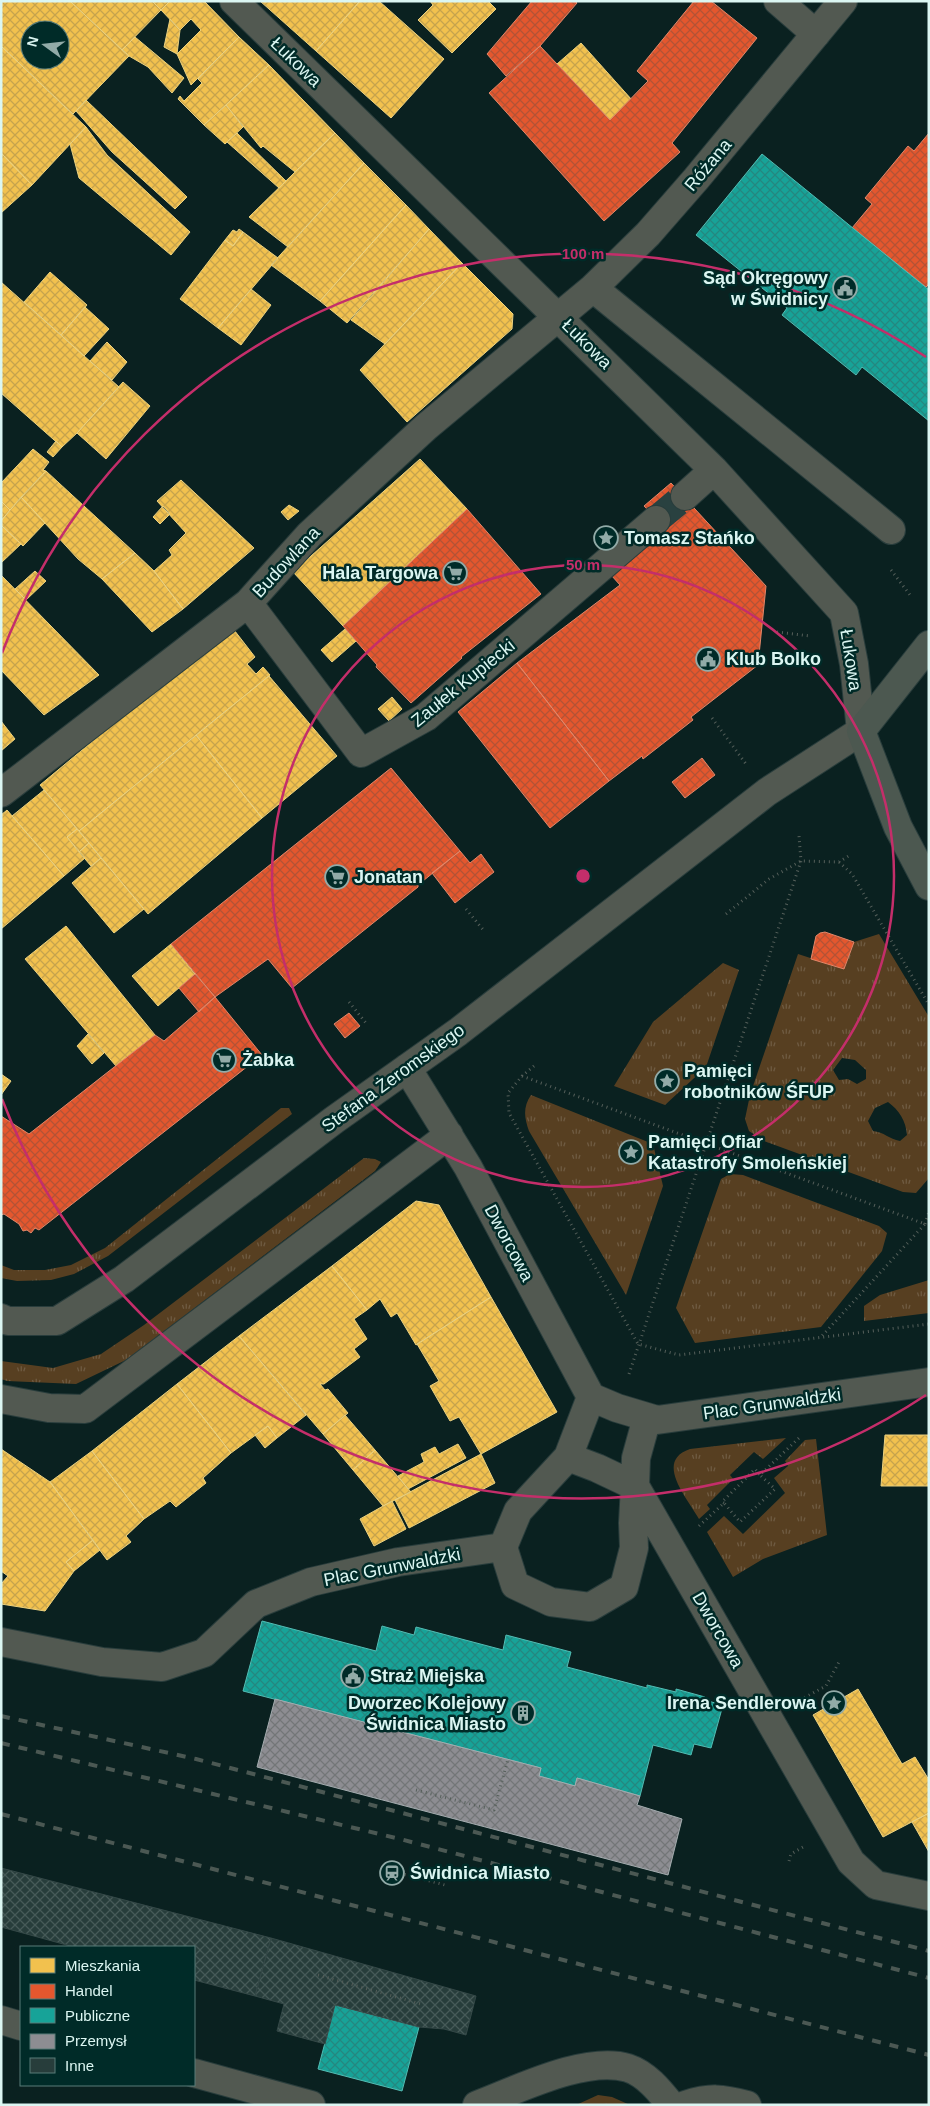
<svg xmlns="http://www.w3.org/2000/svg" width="930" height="2106" font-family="Helvetica,sans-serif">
<defs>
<pattern id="grass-tufts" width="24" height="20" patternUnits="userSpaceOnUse" patternTransform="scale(1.25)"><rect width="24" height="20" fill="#573f21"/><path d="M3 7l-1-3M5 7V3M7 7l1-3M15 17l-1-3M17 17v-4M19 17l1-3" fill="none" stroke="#6f5b42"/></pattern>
<pattern id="homes-cross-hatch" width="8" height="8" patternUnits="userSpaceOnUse" patternTransform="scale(1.25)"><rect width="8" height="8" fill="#f2c14e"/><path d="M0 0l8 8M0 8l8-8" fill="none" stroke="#c6a34d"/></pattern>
<pattern id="shops-cross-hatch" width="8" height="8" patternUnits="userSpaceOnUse" patternTransform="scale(1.25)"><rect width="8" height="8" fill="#e4572e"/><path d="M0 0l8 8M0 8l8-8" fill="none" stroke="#b35336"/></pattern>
<pattern id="public-cross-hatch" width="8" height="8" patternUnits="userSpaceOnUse" patternTransform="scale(1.25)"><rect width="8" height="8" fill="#17a398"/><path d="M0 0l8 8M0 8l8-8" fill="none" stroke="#248880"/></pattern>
<pattern id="industry-cross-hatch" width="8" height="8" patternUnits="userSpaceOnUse" patternTransform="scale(1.25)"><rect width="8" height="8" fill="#8d8d92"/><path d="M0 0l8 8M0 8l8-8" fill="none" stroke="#737678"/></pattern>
<pattern id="building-cross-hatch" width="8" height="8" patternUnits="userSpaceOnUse" patternTransform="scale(1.25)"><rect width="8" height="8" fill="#273d3b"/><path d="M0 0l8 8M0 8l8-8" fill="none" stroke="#465a58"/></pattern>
</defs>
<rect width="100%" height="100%" fill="#0a2120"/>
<path fill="url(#grass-tufts)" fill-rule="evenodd" d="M879,934l50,83v161l-13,15 -13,-1 -139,-51 -15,-10 -4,-12 5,-24 48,-141 46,15 10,-27zM842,1058l13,2 11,10v9l-9,5 -9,-5 -9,1 -6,-10zM888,1102c11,8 18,19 19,33l-7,6c-11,-2 -16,-9 -27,-10l-5,-10 7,-13z
M723,963l16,7 -33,97 -41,38 -51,-19 39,-64z
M531,1095l122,49 10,42 -37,109 -97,-164c-5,-14 -6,-24 2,-36z
M281,1108h8l3,6 -184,142 -34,18 -23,6 -34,1 -16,-3v-13l13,5h31l26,-5 34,-17z
M364,1158l11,1 6,3 -6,9 -249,189 -50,24 -69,-3 -6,-2v-18l52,7 48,-14 43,-29z
M730,1174l13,1 136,51 8,7 -5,18 -61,76 -126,16 -19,-35 45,-129z
M929,1280v33l-65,8v-15l16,-11z
M786,1438l-23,21 -9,-7 -24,23 3,4 -26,26 3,4 -11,10c-12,-21 -45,-58 -9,-70z
M816,1439l11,96 -64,24 -30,18 -26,-45 17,-16 19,18 42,-41 -11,-15 14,-12 -3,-5 20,-21z
M598,2095l14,2 18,8h-54z"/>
<path fill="url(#homes-cross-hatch)" stroke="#ebd17f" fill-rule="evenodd" d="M1,1h69l59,55 -56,58 -72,-68zM30,30h30v30h-30z
M70,1h82l9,9 -39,40z
M152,1h18l-9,9z
M170,1h34l35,36 -48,48 -14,-31 24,-24 -10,-11 -11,11 -19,-20z
M260,1h100l-44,50z
M360,1h19l65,58 -53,59 -75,-67z
M430,1h58l8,8 -44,44 -34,-33 15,-15z
M170,19l10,11 -3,24 -13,-7z
M135,37l49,41 -12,15 -24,-26 -19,-11 -7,-6z
M239,37l30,28 -65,60 -26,-26 2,-3 4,5 18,-18 -4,-4z
M581,43l51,57 -22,20 -53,-56z
M1,46l85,81 -54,58 -31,-32z
M269,65l66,68 -40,39 -32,-26 -2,2 -35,-43z
M86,100l101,97 -12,12 -63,-57 -36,-41z
M226,105l17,22 -18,17 -21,-19z
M86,127l21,28 83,77 -19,23 -92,-77 -9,-34z
M237,133l49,48 -7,7 -52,-46z
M335,133l29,30 -76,84 -39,-30z
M1,153l31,32 -31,28z
M364,163l42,42 -86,96 -49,-36z
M406,205l23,24 -82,94 -27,-22z
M239,229l4,3 -10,14 -8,-6 8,-10 4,2z
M429,229l33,34 -77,81 -34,-24z
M243,232l35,26 -60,70 -38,-29 45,-59 8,6z
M462,263l51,51 -1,15 -105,93 -47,-52z
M50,272l37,33 -26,30 -37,-33z
M1,282l118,105 -42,46 -15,14 -61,-54z
M251,289l20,16 -30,40 -23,-17z
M85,307l24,22 -25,27 -23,-21z
M107,342l20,20 -15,18 -22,-19z
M123,382l27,24 -44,53 -29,-26z
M56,441l6,6 -9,10 -6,-5z
M33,449l16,13 -6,8 3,1 -36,39 -9,-9v-18z
M420,459l47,50 -124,117 -50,-54z
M46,471l89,82 -33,26 -24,-20 -57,-62z
M181,480l73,68 -71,61 -29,-38 18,-16 -3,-5 17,-17 -29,-32z
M21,497l24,26 -22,23 -22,-21v-4z
M1,501l9,9 -9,11z
M289,505l10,6 -11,9 -7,-8z
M163,506l7,8 -10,10 -7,-7z
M1,525l20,19 -20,19z
M135,553l19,18 29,38 -31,23 -50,-53z
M35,571l11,10 -20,19 -11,-11z
M1,575l98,100 -55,40 -43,-45z
M231,626l24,31 -8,7 9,10 7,-7 7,8 -191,156 -39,-46z
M345,629l11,12 -24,21 -11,-12z
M269,676l68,80 -75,62 -66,-83z
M392,697l10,12 -13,12 -11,-12z
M1,721l14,18 -14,12z
M196,735l66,83 -114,96 -69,-83z
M44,790l33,39 -10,8 18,21 -21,18 -52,-60z
M7,810l57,66 -63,53v-114z
M77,829l12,14 -10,9 -12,-15z
M89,843l12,15 -10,8 -12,-14z
M101,858l43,51 -30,24 -42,-50z
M66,926l89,109 -39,31 -91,-107z
M171,944l24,30 -37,32 -26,-30z
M88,1034l16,19 -12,11 -15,-18z
M1,1074l10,7 -10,14z
M416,1201l23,4 52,92 -75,48 -19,-32 -6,4 -11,-18 -13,11 -35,-44z
M332,1266l35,44 -13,9 13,20 -13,10 6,8 -36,27h-4l5,6 3,-1 20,24 -25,21 -84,-98z
M491,1297l66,115 -76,42 -22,-37 -9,4 -20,-35 9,-5 -22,-37z
M239,1336l67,79 -29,23 -9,-12 -37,27 -54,-69z
M177,1384l54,69 -28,25 3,5 -30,24 -6,-6 -26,18 -52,-68z
M345,1415l30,35 -22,20 -30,-36z
M268,1426l9,12 -12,10 -10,-13z
M885,1435h44v51h-48z
M458,1444l8,14 -58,31 -10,-13 26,-14 -3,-8 14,-7 4,7z
M1,1449l49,33 43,58 -27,22 8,9 -29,40 -44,-7v-20l7,-8 -7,-5z
M375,1450l36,42 -28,14 -30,-36z
M92,1451l52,68 -18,17 5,6 -24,18 -57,-78z
M481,1454l14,29 -86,45 -14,-28z
M392,1501l14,28 -32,17 -14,-27z
M93,1540l7,10 -26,21 -8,-9z
M858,1689l44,75 13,-7 14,23v33l-46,24 -70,-122z
M929,1813v39l-17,-30z"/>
<path fill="url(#shops-cross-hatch)" stroke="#e18769" d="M532,1h43l2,2 -37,43 -34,30 -19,-22z
M694,1h17l46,37 -85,105 8,9 -76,69 -115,-128 51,-47 70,74 38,-39 -11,-10z
M929,133v151l-3,3 -74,-59 20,-24 -7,-6 43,-52 6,5z
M671,483l95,103 -8,79 -67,52 2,3 -50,39 -1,-3 -33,25 -92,-118 103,-78 -9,-10 55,-46 -22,-23z
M467,509l74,85 -80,63 1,1 -51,45 -35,-36 1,-2 -34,-39z
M517,663l92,118 -59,47 -92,-116z
M702,758l13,17 -30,23 -13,-16z
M391,768l69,83 -42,34v2l-126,101 -24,-29 -53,38 -44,-53z
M460,851l10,12 11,-9 13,18 -39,31 -23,-30z
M825,932l29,10 -10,27 -33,-10 5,-23 4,-3z
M195,974l20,23 -16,15 -20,-24z
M215,997l47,58 -223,175 -4,-2 -4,5 -4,-3 -4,1 -4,-7 -15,-10 -3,1v-99l28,18 126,-99 9,6z
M349,1013l11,13 -15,12 -11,-14z"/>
<path fill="url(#public-cross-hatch)" stroke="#52bcb3" d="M762,154l167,136v131l-67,-54 -6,8 -74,-60 5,-7 -91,-73z
M262,1621l114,30 6,-25 32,9 2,-8 87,23 3,-15 65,17 -4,15 80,21v-3l29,7v-3l29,8 -1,3 19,5 -12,43 -17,-4 -3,11 -38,-10 -13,51 -63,-18 -2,8 -36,-10 2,-8 -298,-77z
M335,2005l84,22 -17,64 -84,-22z"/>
<path fill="url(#industry-cross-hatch)" stroke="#a4acaf" d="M275,1699l266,69 -2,8 36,10 2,-8 63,18 -3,9 45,14 -14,56 -411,-108z"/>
<path fill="url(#building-cross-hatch)" stroke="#344847" d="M1,1868l270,70 -16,58 -61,-16v-33h-120l-73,-20z
M271,1938l205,58 -10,39 -22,-6 -25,-2 -84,-22 -10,39 -48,-13 7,-27 -29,-8z"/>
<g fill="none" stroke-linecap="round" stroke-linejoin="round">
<path stroke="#294140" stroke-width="28" stroke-dasharray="28 14" stroke-linecap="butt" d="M656,520l29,-24"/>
<g stroke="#293d3c" stroke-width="30">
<path id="minor" d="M778,1l38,33
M593,288l298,242
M685,496l29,-26
M248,603l113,150 65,-36 230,-197
M1,793l247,-190 61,-68 117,-108 167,-139 55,-54 48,-55 147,-178
M407,1068l61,99 123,230 26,11 40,12 272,-38
M1,1318l7,3h49l67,-42 210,-159 124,-88 309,-240 94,-61 -7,-67 -10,-51 -130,-143 -480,-469
M1,1399l48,9 36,1 364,-274
M647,1418l-11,40 -1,28 216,376 25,23 53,11
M568,1457l29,11 38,18 -2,37 1,25 -10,39 -34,20 -39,-5 -36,-17 -12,-38 15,-36 50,-54 23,-60
M1,1642l101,20 60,5 42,-14 52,-49 55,-22 87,-20 105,-15
M1,2020l20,6
M194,2073l117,32
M477,2105c40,-15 109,-50 151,-37 18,6 31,22 43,37
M685,2105c25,-8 37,-7 62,0"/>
</g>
<g stroke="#293d3c" stroke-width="30">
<path id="major" d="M929,645l-68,86 37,96 31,59"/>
</g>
<path stroke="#555f5a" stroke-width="3" stroke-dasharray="1 4" stroke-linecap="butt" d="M891,570l19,25
M777,632l33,4
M712,718l34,46
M839,862l13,12 77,131
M466,909l19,23
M726,914l43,-35 32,-18 38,1 11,-7
M349,1002l17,21
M534,1066l-12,10 -14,17 1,20 129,231 41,11 250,-31
M522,1076l403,148 -104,113
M925,1224l4,-12
M629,1374l172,-513 -2,-25
M724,1503l-2,-1 33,-33 5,6
M699,1526l25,-23 16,19 35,-33 -15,-14 40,-38
M800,1700l26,-14 13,-24
M416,1790l78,20 14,-51
M789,1861l2,-7 12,-7
M395,1872l50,13
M318,1975l103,29"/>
<use href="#minor" stroke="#525951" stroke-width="28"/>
<use href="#major" stroke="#4c5850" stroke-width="28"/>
<path stroke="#4b5853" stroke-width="4" stroke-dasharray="9 9" stroke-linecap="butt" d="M1,1716l195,43 733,192
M1,1743l399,96 529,139
M1,1814l928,241"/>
</g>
<g fill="none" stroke="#c42e6a" stroke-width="2.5">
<circle cx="583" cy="876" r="311"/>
<path d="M926 1395A622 622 0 0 1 2 1099M2 653A622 622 0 0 1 926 357"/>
</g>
<defs>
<g id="civic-ring" transform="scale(1.25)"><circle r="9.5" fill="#002b28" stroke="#92aba8" stroke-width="1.5"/><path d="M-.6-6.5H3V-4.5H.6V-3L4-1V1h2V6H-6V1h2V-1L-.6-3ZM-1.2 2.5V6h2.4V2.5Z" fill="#92aba8"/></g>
<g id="sight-ring" transform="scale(1.25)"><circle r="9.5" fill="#002b28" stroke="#92aba8" stroke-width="1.5"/><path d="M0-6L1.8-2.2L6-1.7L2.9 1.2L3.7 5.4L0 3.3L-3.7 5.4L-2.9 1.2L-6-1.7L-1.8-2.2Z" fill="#92aba8"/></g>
<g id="supermarket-ring" transform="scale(1.25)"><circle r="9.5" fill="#002b28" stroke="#92aba8" stroke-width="1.5"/><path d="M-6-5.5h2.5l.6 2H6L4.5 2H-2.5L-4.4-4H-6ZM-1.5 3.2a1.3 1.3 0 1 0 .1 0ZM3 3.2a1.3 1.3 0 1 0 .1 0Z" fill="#92aba8"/></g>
<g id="building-ring" transform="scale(1.25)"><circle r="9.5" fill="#002b28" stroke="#92aba8" stroke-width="1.5"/><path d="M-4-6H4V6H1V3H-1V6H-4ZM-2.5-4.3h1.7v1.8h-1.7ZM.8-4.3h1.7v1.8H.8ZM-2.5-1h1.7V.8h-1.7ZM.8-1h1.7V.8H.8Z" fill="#92aba8"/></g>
<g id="station-ring" transform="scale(1.25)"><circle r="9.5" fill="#002b28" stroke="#92aba8" stroke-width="1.5"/><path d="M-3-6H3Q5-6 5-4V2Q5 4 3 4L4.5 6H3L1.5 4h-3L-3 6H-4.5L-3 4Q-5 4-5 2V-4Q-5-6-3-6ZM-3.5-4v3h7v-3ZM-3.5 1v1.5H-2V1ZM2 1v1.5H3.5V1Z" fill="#92aba8"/></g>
</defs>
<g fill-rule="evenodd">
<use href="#civic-ring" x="845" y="288"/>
<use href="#sight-ring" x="606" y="538"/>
<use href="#supermarket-ring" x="455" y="573"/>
<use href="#civic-ring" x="708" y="659"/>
<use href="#supermarket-ring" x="337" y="877"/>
<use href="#supermarket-ring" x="224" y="1060"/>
<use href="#sight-ring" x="667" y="1081"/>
<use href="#sight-ring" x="631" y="1152"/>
<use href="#civic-ring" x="353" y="1676"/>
<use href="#sight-ring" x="834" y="1703"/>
<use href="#building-ring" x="523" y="1713"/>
<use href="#station-ring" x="392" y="1873"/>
</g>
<g text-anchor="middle" stroke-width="5" stroke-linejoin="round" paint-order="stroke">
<g font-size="18" fill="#dbf6f2" stroke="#002b28">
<text transform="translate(296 62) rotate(44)" y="6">Łukowa</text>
<text transform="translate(708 165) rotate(-50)" y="6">Różana</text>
<text transform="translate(587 344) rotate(45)" y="6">Łukowa</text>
<text transform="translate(286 562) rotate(-47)" y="6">Budowlana</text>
<text transform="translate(851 660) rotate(81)" y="6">Łukowa</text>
<text transform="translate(463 683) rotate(-39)" y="6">Zaułek Kupiecki</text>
<text transform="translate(393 1078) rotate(-36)" y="6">Stefana Żeromskiego</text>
<text transform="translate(509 1243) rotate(62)" y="6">Dworcowa</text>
<text transform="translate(772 1404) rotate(-8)" y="6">Plac Grunwaldzki</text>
<text transform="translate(392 1567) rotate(-11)" y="6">Plac Grunwaldzki</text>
<text transform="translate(718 1630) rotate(60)" y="6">Dworcowa</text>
</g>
<g font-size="18" font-weight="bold" fill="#dbf6f2" stroke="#002b28" text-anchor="start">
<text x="828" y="284" text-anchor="end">Sąd Okręgowy<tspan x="828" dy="21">w Świdnicy</tspan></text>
<text x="624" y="544">Tomasz Stańko</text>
<text x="438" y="579" text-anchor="end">Hala Targowa</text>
<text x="726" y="665">Klub Bolko</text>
<text x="354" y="883">Jonatan</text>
<text x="242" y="1066">Żabka</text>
<text x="684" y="1077">Pamięci<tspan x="684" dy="21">robotników ŚFUP</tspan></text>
<text x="648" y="1148">Pamięci Ofiar<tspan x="648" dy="21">Katastrofy Smoleńskiej</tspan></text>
<text x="370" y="1682">Straż Miejska</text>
<text x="506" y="1709" text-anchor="end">Dworzec Kolejowy<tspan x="506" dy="21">Świdnica Miasto</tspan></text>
<text x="816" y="1709" text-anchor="end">Irena Sendlerowa</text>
<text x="410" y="1879">Świdnica Miasto</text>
</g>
</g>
<circle cx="583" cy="876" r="8" fill="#c42e6a" stroke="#002b28" stroke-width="2.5"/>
<g font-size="15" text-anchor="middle" font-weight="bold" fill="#c42e6a" stroke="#002b28" stroke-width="5" stroke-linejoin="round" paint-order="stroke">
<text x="583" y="259">100 m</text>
<text x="583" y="570">50 m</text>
</g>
<rect width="930" height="2106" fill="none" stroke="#dbf6f2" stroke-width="5"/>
<rect x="20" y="1946" width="175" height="140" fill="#002b28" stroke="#587c79"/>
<rect x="30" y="1958" width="25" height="15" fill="#f2c14e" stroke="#587c79"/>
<text x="65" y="1971" font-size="15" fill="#dbf6f2">Mieszkania</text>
<rect x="30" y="1984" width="25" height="15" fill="#e4572e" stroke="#587c79"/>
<text x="65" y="1996" font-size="15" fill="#dbf6f2">Handel</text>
<rect x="30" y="2008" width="25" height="15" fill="#17a398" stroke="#587c79"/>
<text x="65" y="2021" font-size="15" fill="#dbf6f2">Publiczne</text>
<rect x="30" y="2034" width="25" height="15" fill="#8d8d92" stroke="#587c79"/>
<text x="65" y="2046" font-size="15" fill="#dbf6f2">Przemysł</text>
<rect x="30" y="2058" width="25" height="15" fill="#273d3b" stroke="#587c79"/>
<text x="65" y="2071" font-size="15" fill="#dbf6f2">Inne</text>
<g transform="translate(45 45) rotate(285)"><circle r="24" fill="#002b28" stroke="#587c79"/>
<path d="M0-4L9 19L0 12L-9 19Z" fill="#92aba8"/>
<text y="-8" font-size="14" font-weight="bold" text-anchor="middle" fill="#dbf6f2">N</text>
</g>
</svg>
